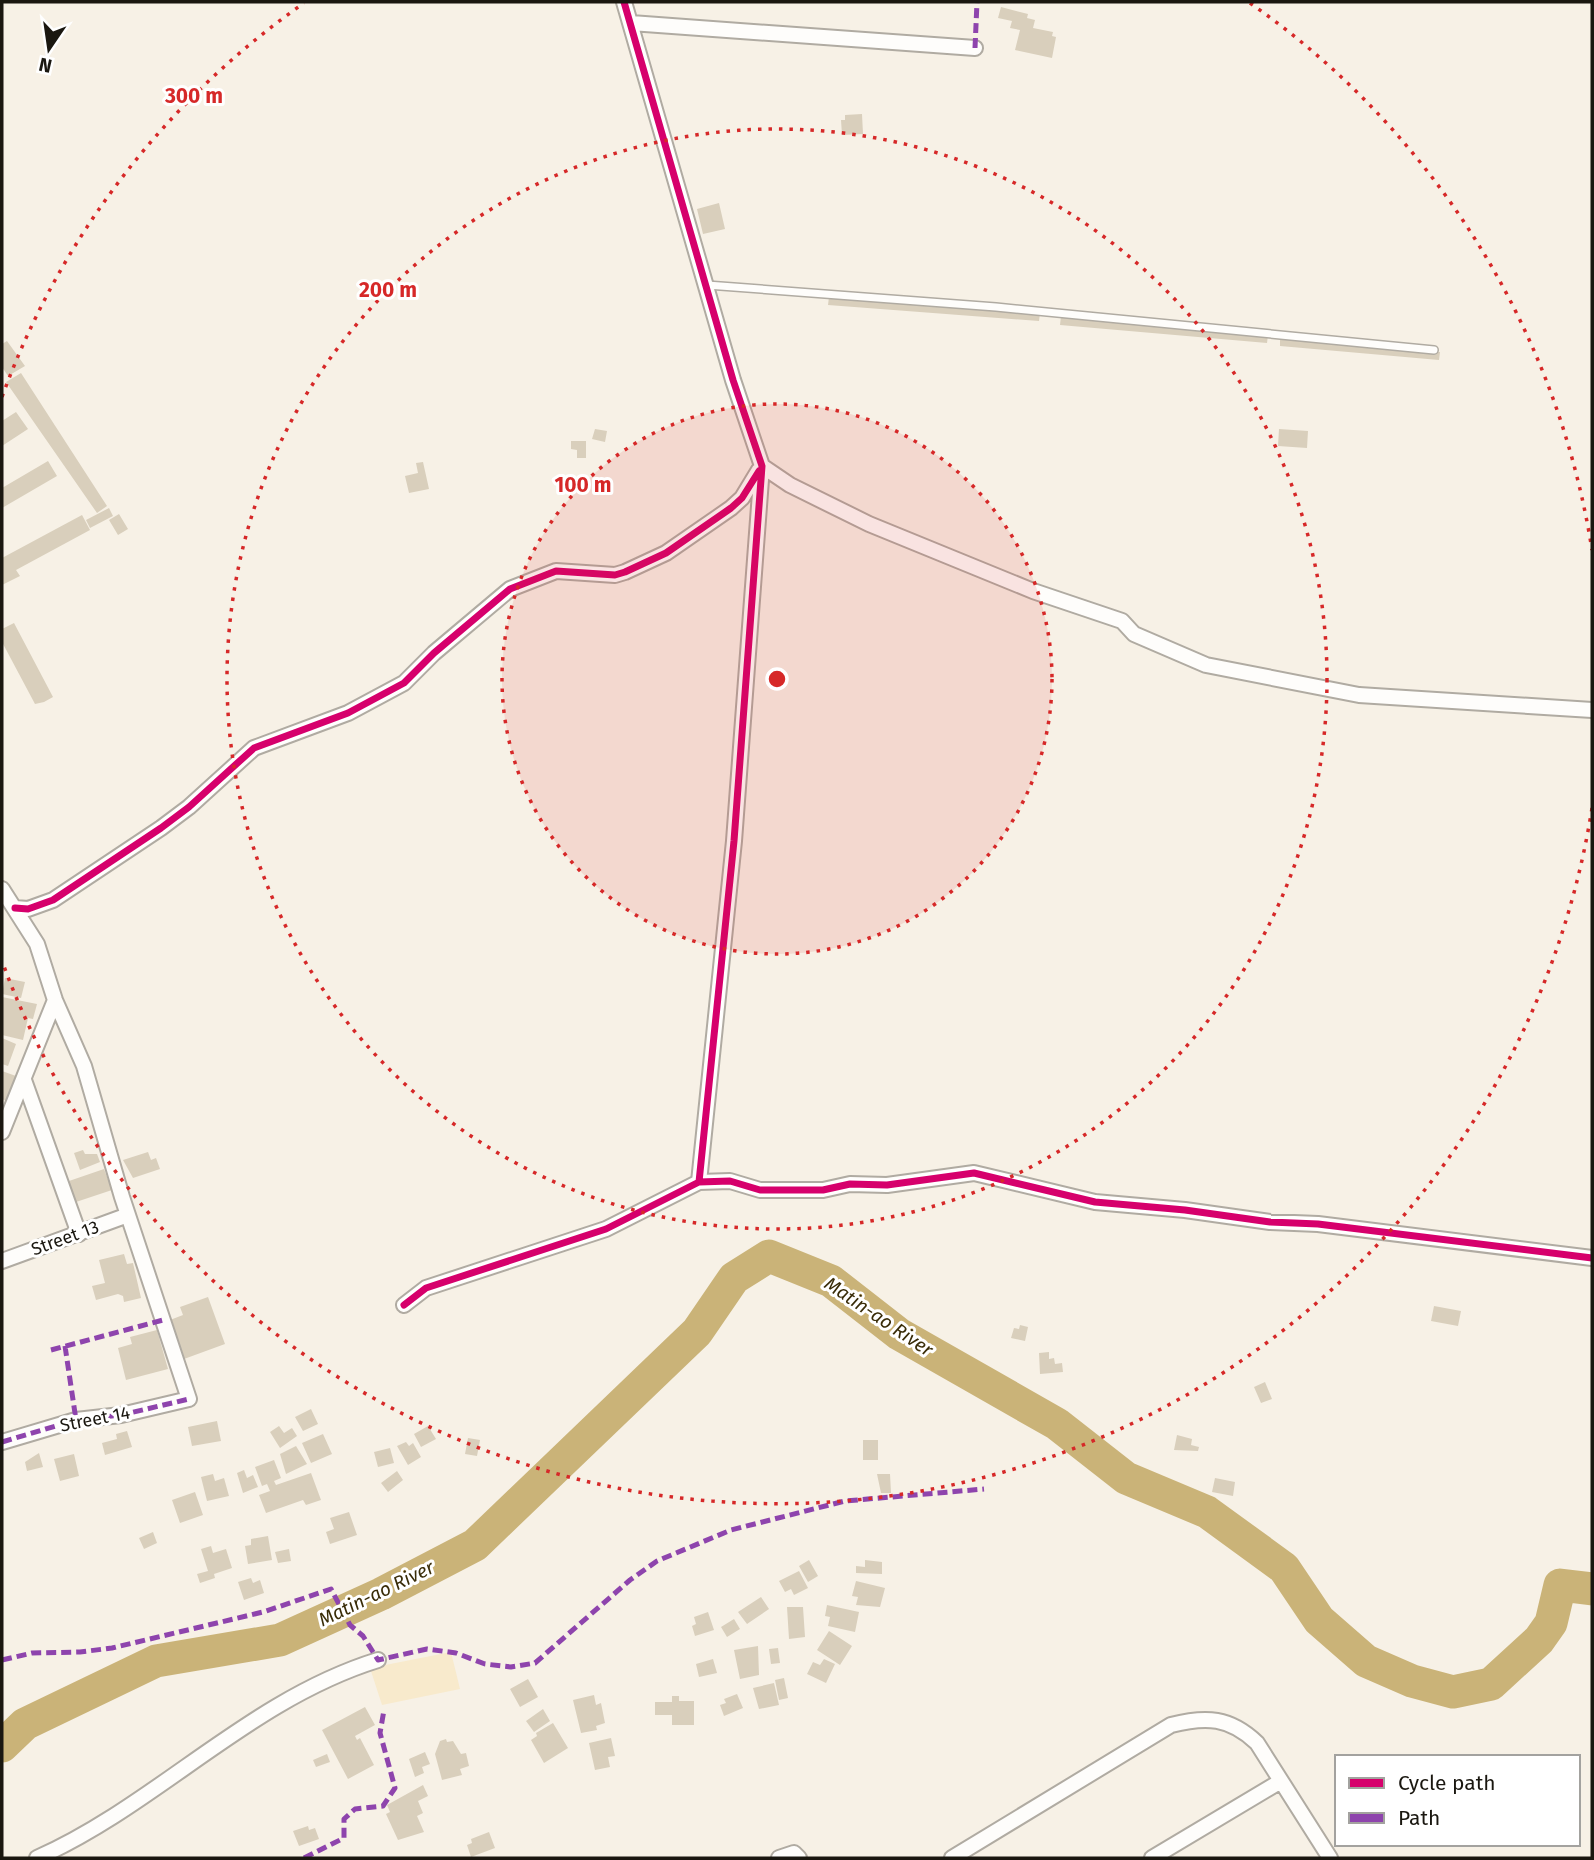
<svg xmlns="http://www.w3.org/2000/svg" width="1594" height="1860" font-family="'Fira Sans',sans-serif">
<rect width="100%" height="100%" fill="#f7f1e6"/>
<path fill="#f8eacc" d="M451,1652l9,37 -78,16 -12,-37z"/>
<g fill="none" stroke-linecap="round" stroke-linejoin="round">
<path stroke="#cab378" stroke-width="33" d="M2,1746l23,-22 131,-63 124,-21 101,-46 94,-49 222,-213 37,-54 35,-22 62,25 68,53 158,90 69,54 81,34 77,56 35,52 47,41 46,20 41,11 38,-8 48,-44 12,-17 9,-38 32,4"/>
</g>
<path fill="#d9cfbc" d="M1001,7l27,7 -1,4 8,2 -2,8 20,4 -1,4 4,1 -4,21 -37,-8 5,-20 -10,-2 2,-7 -14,-3z
M862,114l1,20 -21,1 -1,-15h4v-5z
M719,203l6,26 -22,5 -6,-25z
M829,297l211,16 -1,8 -211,-16z
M1061,316l207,19 -1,8 -207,-18z
M1280,338l160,14 -1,8 -159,-14z
M7,341l18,25 -17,10 -6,-9v-23z
M21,373l86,133 -10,7 -91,-131z
M16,412l12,17 -26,17v-25z
M595,429l12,2 -2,11 -13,-3z
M1279,429l29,2 -1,17 -29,-2z
M571,441h15v17h-9v-8l-6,-1z
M48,461l9,15 -55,32v-20z
M423,462l6,27 -20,4 -4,-17 13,-3 -2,-10z
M109,508l4,8 -23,12 -4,-8z
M119,514l9,15 -10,6 -9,-15z
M82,515l8,15 -74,40 4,6 -18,9v-27z
M14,623l39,74 -9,5 -9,2 -33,-62v-13z
M5,978l20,4 -4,16 -19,-4z
M2,997l35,7 -4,15 -5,-1 -5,22 -21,-5z
M2,1038l14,6 -8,22 -6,-2z
M2,1071l14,5 -10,25 -4,-2z
M83,1150l2,4h12l3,8 -20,8 -6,-17z
M148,1152l3,8 5,-2 4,11 -27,9 -10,-18z
M104,1169l8,21 -36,12 -7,-21z
M124,1254l3,10 6,-1 8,35 -17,4 -1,-6 -5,-2 -22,6 -4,-14 13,-3 -6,-23z
M208,1297l17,47 -41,15 -14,-39 13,-5 -3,-8z
M1434,1306l27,5 -3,15 -27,-5z
M1020,1325l8,2 -3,14 -14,-3 3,-10 5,1z
M157,1330l11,39 -42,11 -8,-32 14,-4 -2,-7z
M1049,1352v7l5,-1 1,6 7,-1 1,9 -23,2 -1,-21z
M1265,1382l7,17 -11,4 -7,-16z
M311,1409l7,15 -15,7 -8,-14z
M217,1421l4,20 -29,5 -4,-19z
M279,1426l5,7 8,-5 5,8 -17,12 -10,-16z
M428,1426l8,13 -15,8 -7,-13z
M127,1431l5,16 -27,8 -3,-12 15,-4 -1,-5z
M323,1434l9,20 -21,9 -9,-20z
M1177,1435l15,4 -1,6 8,2 -1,4 -24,-1z
M468,1438l12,2 -3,16 -12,-2z
M863,1440h15v20h-15z
M406,1442l3,4 4,-3 8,14 -13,8 -11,-19z
M296,1446l11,18 -21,10 -6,-20z
M390,1448l4,15 -16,4 -4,-15z
M39,1453l4,14 -16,4 -2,-9z
M74,1454l5,22 -19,5 -6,-22z
M274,1460l7,18 -7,3 2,4 35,-12 10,27 -15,5 -3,-5 -37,13 -7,-18 11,-4 -3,-7 -5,2 -7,-19z
M244,1470l3,8 6,-3 5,12 -15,6 -6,-20z
M397,1471l6,9 -15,12 -7,-9z
M213,1474l2,7 9,-3 5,18 -22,5 -6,-24z
M877,1474h13l1,19h-10z
M1215,1478l20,4 -2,14 -21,-4z
M195,1492l8,23 -23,8 -8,-23z
M349,1512l8,23 -27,9 -4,-12 8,-3 -4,-11z
M153,1532l4,11 -13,6 -5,-11z
M268,1536l4,24 -24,4 -3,-18 6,-1v-6z
M211,1546l2,7 13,-4 6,19 -18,6 1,4 -15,5 -3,-9 11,-3 -7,-22z
M289,1549l2,12 -13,2 -3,-11z
M809,1560l9,16 -10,6 -9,-16z
M865,1560l17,2v12l-26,-1v-7l9,1z
M799,1571l9,17 -14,7 -3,-6 -6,3 -6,-11z
M251,1578l2,5 7,-3 4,13 -20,7 -6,-18z
M856,1581l29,7 -5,19 -24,-2 2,-8 -6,-1z
M761,1597l8,12 -22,15 -9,-12z
M827,1605l32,7 -4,20 -27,-6 2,-9 -5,-1z
M787,1607h16l2,30 -16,2z
M708,1612l6,18 -19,6 -3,-10 4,-2 -2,-7z
M734,1619l6,10 -13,8 -6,-10z
M829,1631l23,15 -12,19 -23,-15z
M758,1646l1,29 -19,4 -6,-29z
M778,1648l2,15 -9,1 -2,-15z
M713,1659l4,14 -18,4 -3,-13z
M824,1659l11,5 -9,19 -19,-9 6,-12 7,3z
M784,1678l4,20 -9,2 -4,-20z
M528,1679l10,18 -18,10 -10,-18z
M774,1683l5,22 -20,4 -6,-21z
M737,1694l6,14 -19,8 -4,-11 6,-2 -2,-4z
M594,1695l2,10 5,-2 4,20 -9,3 1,4 -16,3 -8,-33z
M672,1696h7v5h15v24h-22v-10h-17v-13h17z
M365,1707l10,18 -20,11 2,4 3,-2 14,27 -26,14 -26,-49z
M543,1709l7,12 -16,11 -8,-11z
M553,1723l15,25 -24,15 -13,-23 6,-4 -1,-3z
M611,1738l4,18 -7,1 2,10 -15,3 -6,-27z
M446,1739l1,3 6,-1 8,13 5,-1 3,13 -9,3 2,6 -20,5 -7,-26 5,-13z
M425,1752l5,12 -8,3 2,6 -9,4 -6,-18z
M327,1754l3,8 -14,5 -3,-7z
M423,1785l5,11 -10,5 5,12 -6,3 7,16 -26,8 -12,-26 4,-2 -3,-7z
M308,1826l1,4 6,-2 4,11 -20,7 -6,-15z
M489,1832l6,16 -24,9 -4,-12 5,-2 -1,-4z"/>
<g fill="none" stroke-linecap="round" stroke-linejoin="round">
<g stroke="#b0aba2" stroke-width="10">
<path id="lane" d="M707,285l289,22 438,43"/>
</g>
<g stroke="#b0aba2" stroke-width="18">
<path id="street" d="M624,2l109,378 29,86 -28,375 -35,341
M631,23l344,25
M762,466l28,19 79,39 164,67 89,30 12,13 72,31 153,30 233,15
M2,889l35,55 18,56 29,66 38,131 67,202 -68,16 -45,5 -74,22
M15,908l13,1 25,-9 108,-72 28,-21 65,-59 94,-35 56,-30 30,-30 76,-64 46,-18 59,4 10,-3 41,-19 65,-45 11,-10 17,-28
M24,1080l55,154
M2,1132l53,-132
M2,1261l126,-46
M404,1305l22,-17 180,-59 93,-47 31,-1 30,9h63l27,-6 37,1 87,-12 121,29 90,8 85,12 48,2 274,34
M37,1858c121,-54 212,-158 341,-198
M779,1858l15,-5 5,5
M952,1858l219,-133c35,-9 59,-8 86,18l73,115
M1152,1858l129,-77"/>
</g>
<use href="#lane" stroke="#fefdfb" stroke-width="7"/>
<use href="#street" stroke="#fefdfb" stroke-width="14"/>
<path stroke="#8e44ad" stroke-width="5" stroke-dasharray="10 5" stroke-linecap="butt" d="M975,48l2,-46
M65,1346l11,74
M51,1350l112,-30
M2,1442l74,-22 45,-5 68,-16
M2,1660l30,-7 48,-1 32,-4 151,-36 68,-23 19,36 13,11 15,24 49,-11 29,4 29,11 26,3 24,-4 95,-83 27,-19 74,-31 114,-29 139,-12
M304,1858l40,-20v-19l11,-10 28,-3 12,-18 -15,-55 4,-23"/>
<g stroke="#fff" stroke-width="11">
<path id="cycleway" d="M624,2l109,378 29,86 -28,375 -35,341
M15,908l13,1 25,-9 108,-72 28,-21 65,-59 94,-35 56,-30 30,-30 76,-64 46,-18 59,4 10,-3 41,-19 65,-45 11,-10 17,-27
M404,1305l22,-17 180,-59 93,-47 31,-1 30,9h63l27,-6 37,1 87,-12 121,29 90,8 85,12 48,2 274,34"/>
</g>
<use href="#cycleway" stroke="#d6006c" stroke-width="7"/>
</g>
<circle cx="777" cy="679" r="275" fill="#d62828" fill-opacity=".12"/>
<g fill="none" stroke="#d62828" stroke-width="3.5" stroke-dasharray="3.5 7">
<circle cx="777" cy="679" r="275"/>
<circle cx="777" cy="679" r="550"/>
<path d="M1592 808A825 825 0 0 1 2 961M2 397A825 825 0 0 1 304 3M1250 3A825 825 0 0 1 1592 550"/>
</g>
<g text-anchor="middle" stroke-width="6" stroke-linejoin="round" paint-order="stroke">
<g font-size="18" fill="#1a1710" stroke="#fff">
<text transform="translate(65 1238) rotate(-20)" y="6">Street 13</text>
<text transform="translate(95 1419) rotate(-11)" y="6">Street 14</text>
</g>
<g font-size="19" font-style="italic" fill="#392c08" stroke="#fff">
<text transform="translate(879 1316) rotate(34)" y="7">Matin-ao River</text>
<text transform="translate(376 1593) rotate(-26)" y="7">Matin-ao River</text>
</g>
</g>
<circle cx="777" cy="679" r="10" fill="#d62828" stroke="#fff" stroke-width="3.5"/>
<g font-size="21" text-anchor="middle" font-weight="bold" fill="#d62828" stroke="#fff" stroke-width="6" stroke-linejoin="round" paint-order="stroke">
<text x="194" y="103">300 m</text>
<text x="388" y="297">200 m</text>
<text x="583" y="492">100 m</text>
</g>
<rect width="1594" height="1860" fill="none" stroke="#1a1710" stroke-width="7"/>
<rect x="1335" y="1755" width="245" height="91" fill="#ffffff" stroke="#a3a29f" stroke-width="2"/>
<rect x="1349" y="1778" width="35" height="10" fill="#d6006c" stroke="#a3a29f" stroke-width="2"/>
<text x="1398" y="1790" font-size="21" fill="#1a1710">Cycle path</text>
<rect x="1349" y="1813" width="35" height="10" fill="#8e44ad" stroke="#a3a29f" stroke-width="2"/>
<text x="1398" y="1825" font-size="21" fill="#1a1710">Path</text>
<g transform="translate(49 49) rotate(193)" stroke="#ffffff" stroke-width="5" paint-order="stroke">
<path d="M0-5L12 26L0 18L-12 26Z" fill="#1a1710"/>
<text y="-10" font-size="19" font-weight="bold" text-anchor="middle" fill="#1a1710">N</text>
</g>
</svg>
